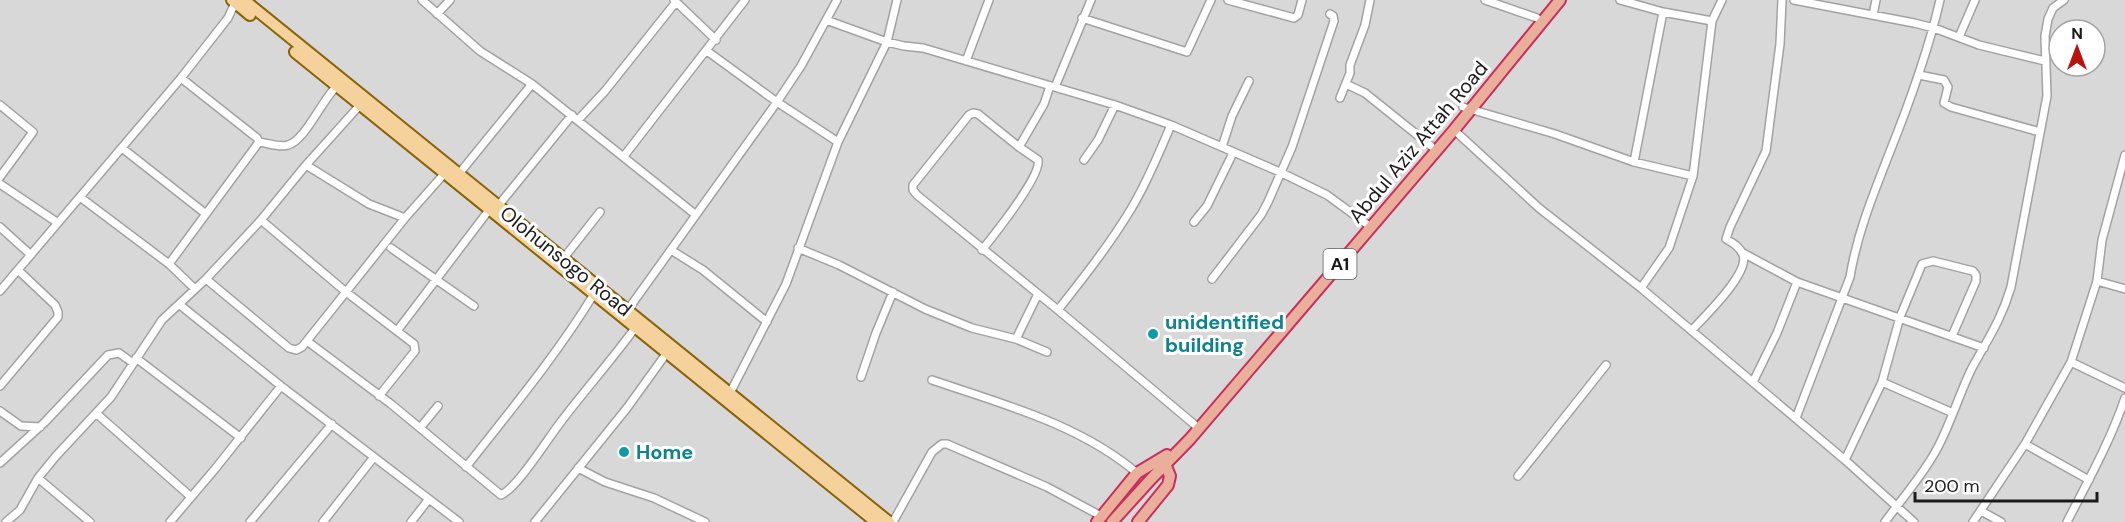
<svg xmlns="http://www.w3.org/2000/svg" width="2125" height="522" font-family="'DM Sans',sans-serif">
<rect width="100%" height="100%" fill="#ece9e1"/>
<path fill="#d9d8d8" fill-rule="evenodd" d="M0,0h2125v522h-2125zM2059,30h36v36h-36z"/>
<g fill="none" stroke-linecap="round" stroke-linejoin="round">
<g stroke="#a2a2a2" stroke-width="10">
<path id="minor" d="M422,0l58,51 52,33 164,131
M674,0l42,40
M1228,0l66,18 4,-3 4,-15
M1485,0l52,18
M1620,0l43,12 49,9
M1794,0l120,23 20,5 45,17 66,16
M437,14l13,-14
M1873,15l3,-15
M1082,18l105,34 24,-52
M826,20l61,22 10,-42
M1959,37l16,-37
M707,51l70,51 61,40
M966,61l23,-61
M1919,75l25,5 4,7 -4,16 7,4 89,25
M181,78l76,60 2,4c9,1 21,6 29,3 17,-4 35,-47 49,-59
M1346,84l19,9 66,53
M1050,86l-6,18 -25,43 -41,-33 -5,-1 -4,2 -56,70v5l4,5 141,115 137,115
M1055,87l36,-87
M1340,98l10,-25v-8l15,-40 5,-25
M0,105l33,27 -33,45
M1463,107l92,27 79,28 59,14
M578,120l27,-29 71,-89
M1454,130l85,78 102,80 204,172 69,62
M1222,147l10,-31 17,-35
M122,148l84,66
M624,156l121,-156
M1084,160l14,-20 17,-35
M1634,162l29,-150
M306,165l63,39 36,14
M458,175l74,-91
M0,184l58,39
M80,197l89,67 26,25
M498,206l74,-91
M261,220l85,72 68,52 1,7 -36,45
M1194,222l13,-16 26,-53
M0,227l31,28
M391,248l83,58
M798,248l41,17 86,44 47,19 44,11 31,13
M671,250l32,20 64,52
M982,250c12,-15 60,-75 56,-90l-19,-13
M1743,253l54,29 187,66
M563,259l37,-47
M169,264l90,-122
M206,279l83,69 7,2 6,-3 103,-129 39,-44
M1212,279l49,-64 7,-13 24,-55 42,-126 -1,-5 -3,-2
M2097,281l28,8
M1641,288l28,-40 24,-72 19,-155 10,-21
M0,291l181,-213 47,-60 7,-15
M180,305l101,81 178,136
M1058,310c26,-33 52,-66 73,-101 16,-26 28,-56 40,-84
M627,311l150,-209 24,-36 36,-66
M1692,330c12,-13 58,-57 51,-75 -3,-8 -10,-12 -17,-16l4,-12 36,-76 14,-107 2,-44
M397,331l92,-121
M1016,339l22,-45
M307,341l84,63 110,91c16,-7 46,-55 59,-72 24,-32 51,-62 75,-95
M136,358l105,80
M2071,362l54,26
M861,377l15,-44 17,-41
M932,380c70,24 147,44 205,93
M1753,382l24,-49 20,-51
M1882,382l71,31
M0,386l58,-69v-5l-3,-7 -37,-35
M730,393l56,-109 52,-142 49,-100 17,4 19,2 192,57 56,20 111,48 45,22 41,30
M0,411l21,15 19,1
M97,414l93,82
M1796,418l54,-141c7,-43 23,-82 39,-123 20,-50 39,-101 51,-154
M420,428l18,-22
M2025,444l64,36
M1845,460l37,-78 18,-65 22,-53 11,-3 40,10 3,4v6l-24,55
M0,463l45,-41 63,-67 11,-2 14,10
M466,467c44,-56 90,-111 128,-173
M578,468l27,14 49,16 51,24
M1518,476l88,-111
M38,478l52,44
M1981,511l20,11
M6,522l14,-12 18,-32 18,-22 55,-59 51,-77 44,-41 55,-59 45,-55 54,-60
M170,522l45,-53 66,-83
M250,522l82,-98
M323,522l51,-65
M411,522l18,-23
M535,522l92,-114 39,-54
M893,522l39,-70 10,-8h5l100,43 54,29
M1885,522c18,-25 39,-48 53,-75 13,-25 21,-52 33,-77 16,-30 30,-49 40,-83l36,-191 -2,-60 3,-17 5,-11 11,-8
M1973,522l52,-78 46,-82 26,-81 5,-41 23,-85
M2067,522c21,-41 43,-80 58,-124"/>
</g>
<g stroke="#896309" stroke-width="14">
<path id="primary" d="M232,0l18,15
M244,0l645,522
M295,52l581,470"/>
</g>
<g stroke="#ca2e5e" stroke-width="14">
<path id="trunk" d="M1097,522l40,-49 30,-18
M1112,522l39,-43 39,-40 264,-309 106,-130
M1138,522l30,-37 2,-9 -5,-12"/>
</g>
<use href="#minor" stroke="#fff" stroke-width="7"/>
<use href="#primary" stroke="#f5d29c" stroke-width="10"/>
<use href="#trunk" stroke="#eaaf9a" stroke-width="10"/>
</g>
<g fill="#0f9aa8" stroke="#fff" stroke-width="2">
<circle cx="1153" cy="334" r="6"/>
<circle cx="624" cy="452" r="6"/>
</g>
<g text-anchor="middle" stroke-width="6" stroke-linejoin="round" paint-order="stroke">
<rect fill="#fff" stroke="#5f5f5f" stroke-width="1.5" x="1323.5" y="249" width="33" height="30" rx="4.5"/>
<g font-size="18" font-weight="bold" fill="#1b1b1b">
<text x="1340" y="270">A1</text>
</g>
<g font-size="20" fill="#1b1b1b" stroke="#fff">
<text transform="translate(1418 142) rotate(-50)" y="7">Abdul Aziz Attah Road</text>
<text transform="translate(566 261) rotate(39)" y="7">Olohunsogo Road</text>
</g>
<g font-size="20" font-weight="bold" fill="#0d838f" stroke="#fff" text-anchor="start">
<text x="1165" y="329">unidentified<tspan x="1165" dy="23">building</tspan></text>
<text x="636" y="459">Home</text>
</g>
</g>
<g transform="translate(2077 48)"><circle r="28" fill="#ffffff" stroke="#a4a4a4" stroke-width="1.5"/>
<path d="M0-4.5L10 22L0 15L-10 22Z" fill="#ba120c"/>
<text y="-9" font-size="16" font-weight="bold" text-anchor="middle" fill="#1b1b1b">N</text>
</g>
<path d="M1915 492v9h182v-9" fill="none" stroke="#1b1b1b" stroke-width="3"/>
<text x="1924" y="492" font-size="18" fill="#1b1b1b" stroke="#ffffff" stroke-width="4.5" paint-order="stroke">200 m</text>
</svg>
